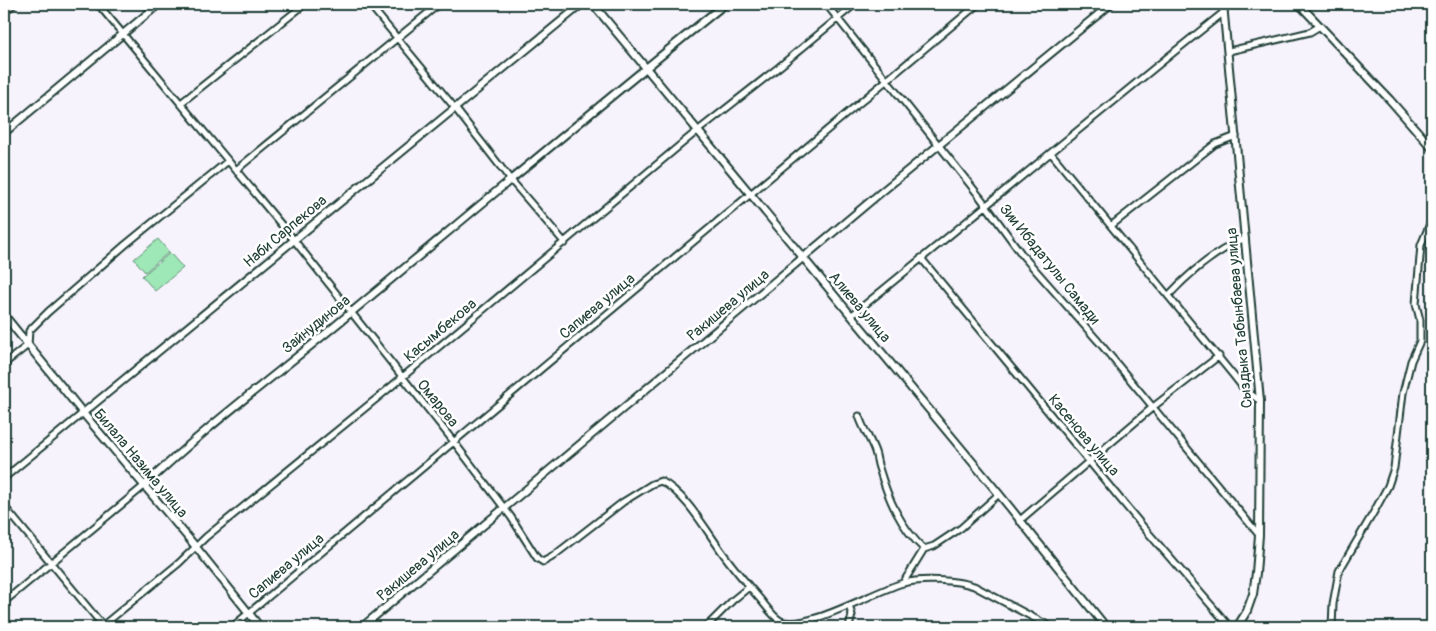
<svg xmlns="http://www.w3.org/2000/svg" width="1436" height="631" font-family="Pangolin,sans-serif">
<rect width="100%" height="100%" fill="#f7f3fd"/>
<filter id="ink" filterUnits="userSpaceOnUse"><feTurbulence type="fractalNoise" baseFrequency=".02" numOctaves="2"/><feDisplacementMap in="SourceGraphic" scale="10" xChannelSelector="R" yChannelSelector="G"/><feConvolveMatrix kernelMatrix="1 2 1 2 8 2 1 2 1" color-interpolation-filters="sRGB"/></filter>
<g filter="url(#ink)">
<path fill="#9ee7b6" stroke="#5e9275" d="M158,239l11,13 -24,20 -11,-13z
M170,253l13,15 -28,23 -13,-15z"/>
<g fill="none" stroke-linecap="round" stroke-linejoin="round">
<g stroke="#1f3d34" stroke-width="9">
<path id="minor" d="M98,4l196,236 160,202 57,75 26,41 6,4 9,-5 71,-55 29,-18 9,-3c25,13 45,49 61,71 12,17 25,32 38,47 6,7 13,18 21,22 27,10 93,-30 122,-38 19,-5 53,-3 71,3l77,41
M369,4l86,104 55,71 55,64
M826,4l154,193 43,59 75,85 161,194
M4,12l10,-8
M1229,51l81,-19 10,-6
M181,103l124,-99
M1051,153l182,222 11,14 16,12
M236,170l203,-166
M1112,225l103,-81 21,-8
M921,258l224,271 85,98
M1168,296c21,-23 49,-45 77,-58
M851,316l323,-264 50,-40
M4,364l24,-19 1,-14 19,-19 77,-67 103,-84
M859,416c4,13 12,24 16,36 2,5 2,11 4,16 9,30 21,59 45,81
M4,478l79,-65
M4,506l100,121
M1019,521l134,-114 66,-51
M903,583l21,-34 10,-3 27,-18 38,-34
M4,602l140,-116
M101,627l78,-64 27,-26 175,-142 310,-259 88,-69 76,-63
M232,627l746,-623
M706,627l27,-27 16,-13
M849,627l3,-12 -3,-9
M1332,627l1,-23 6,-33 36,-61 13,-24 6,-18 9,-75 8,-32 9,-20v-21l-4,-16 5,-59 11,-26"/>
</g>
<g stroke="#1f3d34" stroke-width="10">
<path id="tertiary" d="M593,4l406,490 107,133
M1223,4l37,397 -1,134 -3,38 -3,21 -6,17 -10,16
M1299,4l91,96 42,48
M4,133l155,-129
M4,315l79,98 113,134 64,80
M83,413l499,-409
M144,486c60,-58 128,-108 192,-161 129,-107 258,-216 389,-321
M362,627l517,-433 232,-190"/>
</g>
<use href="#minor" stroke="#fff" stroke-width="5"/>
<use href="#tertiary" stroke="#fff" stroke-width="6"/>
</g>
</g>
<g text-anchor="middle" stroke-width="5" stroke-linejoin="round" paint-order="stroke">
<g font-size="15" fill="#1f3d34" stroke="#fff">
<text transform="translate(285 231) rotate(-40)" y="5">Наби Сарпекова</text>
<text transform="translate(1050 264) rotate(51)" y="5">Зии Ибадатулы Самади</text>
<text transform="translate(728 305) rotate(-40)" y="5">Ракишева улица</text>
<text transform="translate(597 306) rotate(-40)" y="5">Сапиева улица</text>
<text transform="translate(860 307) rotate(50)" y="5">Алиева улица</text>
<text transform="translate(1239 318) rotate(-95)" y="5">Сыздыка Табынбаева улица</text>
<text transform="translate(316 324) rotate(-39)" y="5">Зайнудинова</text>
<text transform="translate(440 330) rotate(-40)" y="5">Касымбекова</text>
<text transform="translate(438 403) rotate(51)" y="5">Омарова</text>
<text transform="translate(1084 435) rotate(50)" y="5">Касенова улица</text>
<text transform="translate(141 463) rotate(50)" y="5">Билала Назима улица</text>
<text transform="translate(418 565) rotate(-40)" y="5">Ракишева улица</text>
<text transform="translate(286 566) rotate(-40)" y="5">Сапиева улица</text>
</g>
</g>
<rect width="1436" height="631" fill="none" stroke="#fff" stroke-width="20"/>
<rect x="10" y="10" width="1416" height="611" fill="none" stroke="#1f3d34" stroke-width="2" filter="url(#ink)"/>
</svg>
